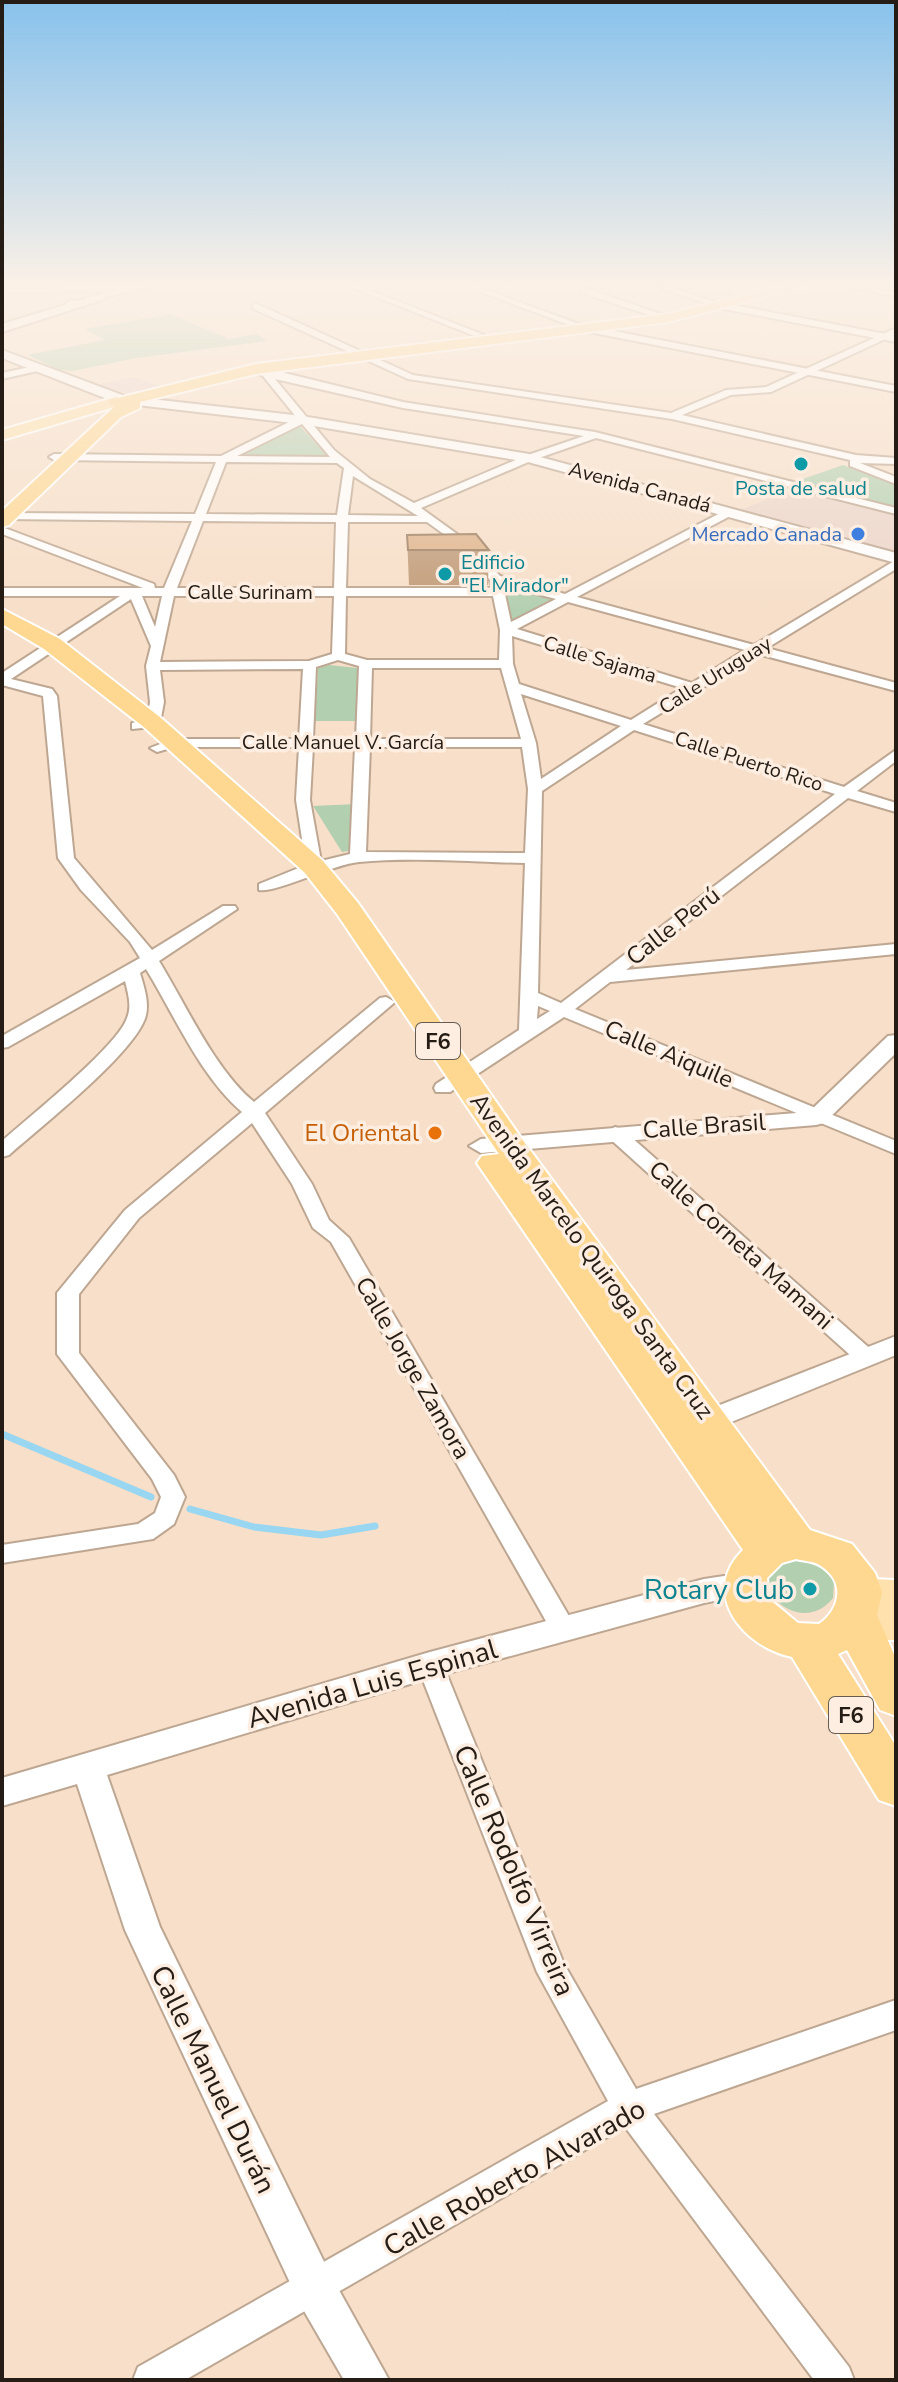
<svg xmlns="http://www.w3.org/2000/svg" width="898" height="2382" font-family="'Nunito Sans',sans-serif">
<rect width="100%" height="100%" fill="#f7dfc9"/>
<path fill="#ecd5ca" d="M134,377l32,11 -34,7 -35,-10z
M793,489l103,26v38l-158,-42z"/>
<path fill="#b2cfb0" d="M171,314l58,25 28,-5 10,7 -130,17 -65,13 -12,-1 -33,-15 78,-15 -20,-11z
M295,426h5l26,29h-94z
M843,465l53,20v22l-99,-26z
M512,585l47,14 -46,24 -7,-1 -1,-36z
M329,665l29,3 -1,53h-42l3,-53z
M358,804l-3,46 -13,2 -29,-46z
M799,1559l21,7 14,15 -1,17c-38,48 -107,-35 -34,-39z"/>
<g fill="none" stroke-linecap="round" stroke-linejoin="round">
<path stroke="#98d6f1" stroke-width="7" d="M2,1434l149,63
M190,1509l64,18 67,8 54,-9"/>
<g stroke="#bea792" stroke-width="4">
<path id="minor" d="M348,286h11l138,54 -7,2z
M465,286h11l116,43 -7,2z
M655,286h12l60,20 -7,2z
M846,286l50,6v4l-46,-8z
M132,287l-3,4 -127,1v-4z
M582,289h6l84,29 -7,2 -83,-27z
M255,303l158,72 258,38 55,-23 40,-3 130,-59v6l-125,58 -40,3 -49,20 174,40 40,3v6l-36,-1 36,14v7l-46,-18v-6l-178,-41 -264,-40 -156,-71z
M39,365l3,5 -40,9v-6z
M256,366l147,36 192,30 301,76v6l-300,-76 -63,22 -112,48 43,31 36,37 65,18 161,-84h8v4l-157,83 177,48 142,-85v9l-129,79 129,35v8l-138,-37 -115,70 201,63 52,-37v11l-39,30 39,12v9l-48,-14 -222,172 270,-26v10l-286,28 -35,27 321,132v13l-332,-137 -114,75h-14l-2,-4 2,-4 83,-54 6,-167c-54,-1 -112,-6 -166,-1 -25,2 -86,32 -100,28v-6l47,-19 -10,-65 3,-53h-125l-17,5 -7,-4 23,-9h126l4,-70 -143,1 4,32 -4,21 -7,4 -21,2v-6l15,-3 3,-18 -4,-36 5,-20 -20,-47 -120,80 41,10 5,7 17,162 78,92 71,-44h12l2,3 -78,52c27,44 56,109 95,141l126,-104 6,-1 9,5 -130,111 47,71 17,36 20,18 224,385 4,7 -4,7 -9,3 -9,-3 -224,-395 -18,-14 -21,-44 -40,-61 -113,95 -60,76v59l95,122 11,22 -11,27 -21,15 -151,24v-18l136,-21 17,-11 6,-16 -9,-18 -95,-125v-61l68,-83 117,-98c-42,-36 -67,-96 -96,-143l-6,4c4,14 11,33 4,48 -16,37 -102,105 -135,134l-7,2v-16c26,-23 116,-95 125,-123 5,-11 1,-25 -2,-37l-117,66 -6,1v-12l138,-78 -10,-16 -49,-52 -23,-32 -15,-162 -41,-11v-12l118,-77h-118v-8h141l-141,-54v-7l152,57 1,4h9l28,-67 -190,-2v-6l193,1 21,-52 -162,-2 -5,-3 5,-3 167,2 76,-38 -34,-42 -10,-5zM275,379l128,29 181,28 -59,20 -111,47 -44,-24 -36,-29zM302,424l28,33 -93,-1zM226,462l111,1 7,5 -7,47 -131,-1zM353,476l65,40 -70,-1zM203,521l133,1 -2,66h-157zM348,522h79l29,21 34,37 2,8h-146zM503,585l53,14 -45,23zM142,596h20l-7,31zM174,596h160l-2,58 -23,7 -149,1zM346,596h147l7,34 -1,30h-132l-22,-6zM568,602l177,48 -53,33 -175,-54zM512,636l170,52 -51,32 -112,-36 -6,-20zM338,660l21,6 -3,73h-43l3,-72zM372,668h129l20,71h-151zM521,694l100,32 -80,53 -5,-36zM634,730l201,64 -274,209 -23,-10 4,-202zM313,747h42l-5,107 -29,7 -11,-61zM370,747h152l6,42 -3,64 -159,-1zM538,1006l12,5 -13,8z
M615,1127l7,2 253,224 3,5 -3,5h-16l-251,-226 -3,-4z
M430,1654l9,4 4,7 121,299 72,125 260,-89v30l-242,84 195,253 5,13h-40l-189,-253 -440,253h-52l5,-13 470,-266 -71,-129 -120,-307 4,-7z"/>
</g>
<g stroke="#bea792" stroke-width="4">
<path id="tertiary" d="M133,286h18l-61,15 -5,-3z
M723,303l173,33v6l-177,-34z
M588,326l308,60v6l-312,-61z
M896,1035v18l-72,70 -8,2 -335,28 -12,-7 12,-7 328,-27 79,-76z
M896,1336v19l-192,78 -10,3 -10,-3 -4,-7 4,-7z
M744,1573l11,4 4,8 -4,8 -51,10 -274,75 -323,97 53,152 170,347 59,106h-45l-44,-76 -175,-374 -48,-146 -75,22v-28l428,-126 274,-73z"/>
</g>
<g stroke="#bea792" stroke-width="4">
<path id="secondary" d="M101,294l4,5 -103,33v-8l63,-19 5,-5 9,1z
M2,350l123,46 2,3 -12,3 -113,-44z
M142,398l160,18 227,38 367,99v10l-368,-101 -226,-38 -165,-19 -2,-3z"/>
</g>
<g stroke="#fff" stroke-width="4">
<path id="primary" d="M116,397l8,5 -3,3 -119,35v-10z
M871,1579l25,1v60h-33l-15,-5 -6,-11 6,-11 14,-5 -5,-2 -6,-11 6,-11z"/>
</g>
<g stroke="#fff" stroke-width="4">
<path id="trunk" d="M783,286h23l-138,36 -412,52 -116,28v6l-19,9 -112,108 -7,2v-16l112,-104 -6,-4 2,-3 146,-36 412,-50z
M2,609l58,30 101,79 162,143 35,42 161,232 291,395 42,14 23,29 7,19 -5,23 19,44v57l-16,-6 -33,-60 -9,4 58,92v60l-17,-6 -87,-143c-49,-10 -93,-64 -49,-107l-266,-387 5,-7 17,-2 -162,-240 -32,-41 -160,-145 -101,-79 -42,-25zM796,1559c8,2 18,2 25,7 25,16 19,43 -2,58l-21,-1 -29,-24 -2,-21 15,-15z"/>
</g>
<use href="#minor" fill="#fff" fill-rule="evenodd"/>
<use href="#tertiary" fill="#fff" fill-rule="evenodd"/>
<use href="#secondary" fill="#fff" fill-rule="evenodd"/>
<use href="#primary" fill="#fee1ac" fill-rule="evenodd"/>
<use href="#trunk" fill="#fed790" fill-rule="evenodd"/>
</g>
<path fill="#c09b78" d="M407,535l82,15 -1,35h-79z"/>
<path fill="#dfb48b" stroke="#9c7e61" stroke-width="2" d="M476,534l13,16h-81l-1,-15z"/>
<linearGradient id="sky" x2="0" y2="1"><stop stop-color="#88c2ec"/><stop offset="0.46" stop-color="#fbf1e7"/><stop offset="1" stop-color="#fbf1e7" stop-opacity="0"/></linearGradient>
<rect width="898" height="619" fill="url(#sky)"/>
<g fill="#0f9aa8" stroke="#fdeee1" stroke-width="3">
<circle cx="801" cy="464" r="8"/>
<circle cx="445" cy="574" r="8"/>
<circle cx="810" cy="1589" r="8"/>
</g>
<circle fill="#3f7fe0" stroke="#fdeee1" stroke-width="3" cx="858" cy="534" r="8"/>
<circle fill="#e8710a" stroke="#fdeee1" stroke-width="3" cx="435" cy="1133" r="8"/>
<g text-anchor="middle" stroke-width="7" stroke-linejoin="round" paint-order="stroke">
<g font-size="20" fill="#251d15" stroke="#fdeee1">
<text transform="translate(640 487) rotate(15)" y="7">Avenida Canadá</text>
<text x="250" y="599">Calle Surinam</text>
<text transform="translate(600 659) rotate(17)" y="7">Calle Sajama</text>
<text transform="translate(715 675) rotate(-32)" y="7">Calle Uruguay</text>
<text x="343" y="749">Calle Manuel V. García</text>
<text transform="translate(749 761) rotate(18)" y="7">Calle Puerto Rico</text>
</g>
<g font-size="20" fill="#0d838f" stroke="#fdeee1">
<text x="801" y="495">Posta de salud</text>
<text x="461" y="569" text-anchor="start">Edificio<tspan x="461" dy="23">"El Mirador"</tspan></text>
</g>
<g font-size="20" fill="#366cbe" stroke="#fdeee1" text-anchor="end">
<text x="842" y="541">Mercado Canada</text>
</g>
<g fill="#fdeee1" stroke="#665c52" stroke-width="2">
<rect x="416" y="1023" width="44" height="36" rx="6"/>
<rect x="829" y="1697" width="44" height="36" rx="6"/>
</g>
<g font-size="22" font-weight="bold" fill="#251d15">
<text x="438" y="1049">F6</text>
<text x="851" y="1723">F6</text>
</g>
<g font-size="24" fill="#251d15" stroke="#fdeee1">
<text transform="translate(673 926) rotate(-38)" y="8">Calle Perú</text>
<text transform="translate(669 1054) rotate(23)" y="8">Calle Aiquile</text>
<text transform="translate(704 1126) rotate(-4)" y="8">Calle Brasil</text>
<text transform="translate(741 1245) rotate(42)" y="8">Calle Corneta Mamani</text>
<text transform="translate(592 1256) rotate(54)" y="8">Avenida Marcelo Quiroga Santa Cruz</text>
<text transform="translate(413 1368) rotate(60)" y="8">Calle Jorge Zamora</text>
</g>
<g font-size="24" fill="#c56008" stroke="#fdeee1" text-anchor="end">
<text x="419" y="1141">El Oriental</text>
</g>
<g font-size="28" fill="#0d838f" stroke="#fdeee1" text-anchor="end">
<text x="794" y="1599">Rotary Club</text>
</g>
<g font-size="28" fill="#251d15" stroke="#fdeee1">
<text transform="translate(372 1683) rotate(-16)" y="10">Avenida Luis Espinal</text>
<text transform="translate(515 1870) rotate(67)" y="10">Calle Rodolfo Virreira</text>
<text transform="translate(214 2079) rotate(64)" y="10">Calle Manuel Durán</text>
<text transform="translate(514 2177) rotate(-29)" y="10">Calle Roberto Alvarado</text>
</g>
</g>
<rect width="898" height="2382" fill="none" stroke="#251d15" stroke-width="8"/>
</svg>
